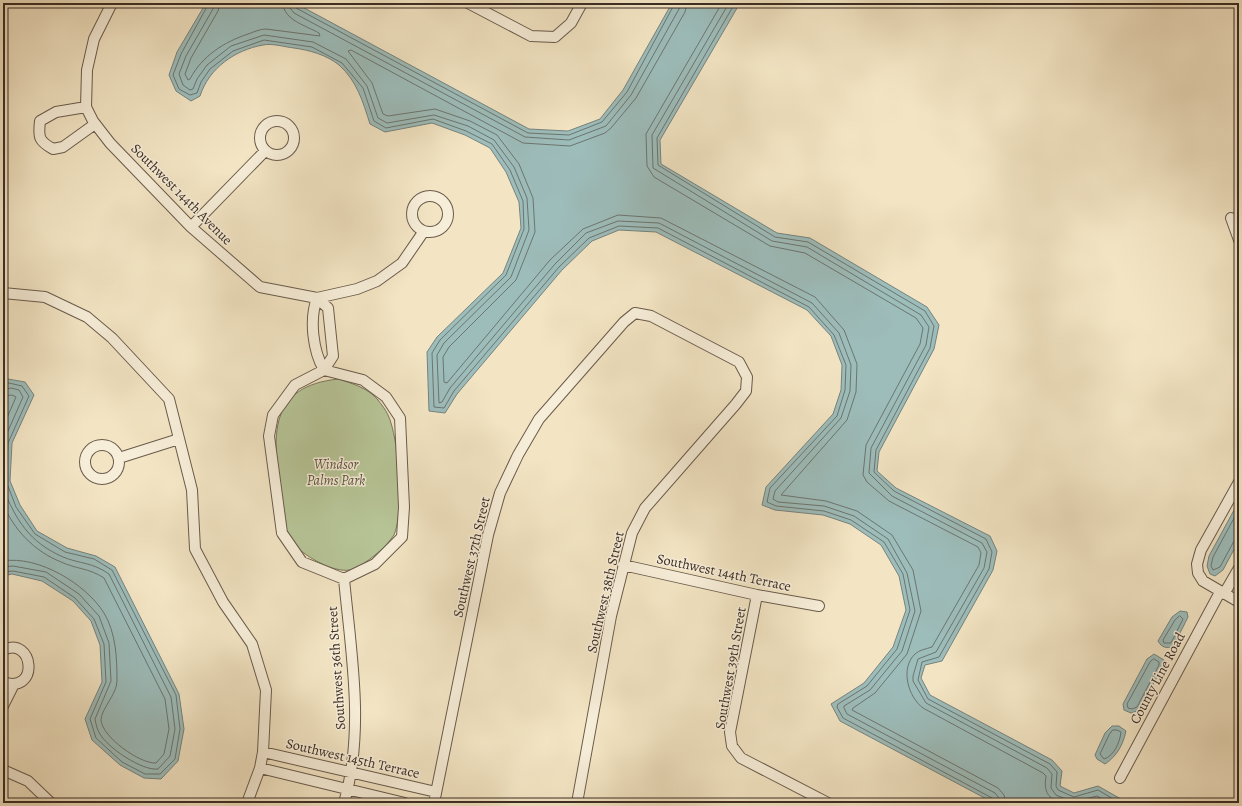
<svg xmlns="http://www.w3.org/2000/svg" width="1242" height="806" font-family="Alegreya,serif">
<rect width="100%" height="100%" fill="#f3e5c4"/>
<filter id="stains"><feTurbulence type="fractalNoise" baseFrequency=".005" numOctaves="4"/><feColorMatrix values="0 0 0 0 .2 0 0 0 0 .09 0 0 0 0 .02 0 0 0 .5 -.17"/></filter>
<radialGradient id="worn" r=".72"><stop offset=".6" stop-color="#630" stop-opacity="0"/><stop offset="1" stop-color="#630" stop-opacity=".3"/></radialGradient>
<path fill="#b7c597" stroke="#79795e" d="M339,379c14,5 29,9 39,21 3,4 8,10 10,15 11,23 16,97 6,120 -2,3 -5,6 -7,9 -6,7 -28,25 -37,26 -17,3 -48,-15 -58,-28 -10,-13 -10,-35 -12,-50 -7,-56 -13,-106 59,-113z"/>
<path fill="#9dbdbb" stroke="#76837f" d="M206,3h89l234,126 39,2 32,-12 23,-29 49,-87h68l-80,137 1,24 116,69 33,5 117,69 12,18 -5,24 -55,103 -2,19 19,17 94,48 7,15 -4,19 -51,91 -17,4 -4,13 9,17 122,65 10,11 -2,15 14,7 24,-7 30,17h-134l-154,-82 -9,-17 33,-21 29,-36 13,-37 -7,-34 -18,-31 -31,-21 -27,-9 -48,-5 -13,-5 4,-18 67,-73 8,-24 1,-25 -11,-29 -24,-26 -151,-78 -37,-2 -27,11 -30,29 -105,124 -12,19 -16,-2 -2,-59 10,-15 66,-64 18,-45 -2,-26 -13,-30 -16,-24 -25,-13 -33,-12 -47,9 -15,-8c-7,-22 -13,-43 -31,-59 -12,-10 -30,-15 -45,-17 -9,-1 -22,-5 -31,-3 -28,5 -54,23 -63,51l-9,5 -15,-10 -7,-16 8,-23z
M8,379l17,3 9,13 -22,48 -2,38 10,24 17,26 30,17 29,8 19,11 64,127 5,35 -6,32 -17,18 -17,-1 -24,-13 -28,-25 -7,-21 17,-37 -2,-37 -9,-24 -18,-20 -31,-20 -30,-7 -9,2v-193z
M1239,501v39l-16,30 -8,6 -5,-2 -3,-8 2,-10z
M1180,611l7,1 1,5 -15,30c-7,1 -11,1 -15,-6l14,-24z
M1154,654l10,6 -1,6 -24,44 -8,3 -7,-3 -1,-6 24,-45z
M1112,726h7l7,5c-3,14 -9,25 -21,33l-8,-5 -2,-4 10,-22z"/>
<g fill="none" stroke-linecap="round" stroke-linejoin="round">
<path stroke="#6c7570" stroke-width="1" d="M209,3l-28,51 -8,21 6,14 11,6 7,-2 4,-11 9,-13 23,-18 31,-11 48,7 30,16 21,25 11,33 12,7 47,-9 33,12 26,13 18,26 13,31 1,28 -18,46 -66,65 -8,13 2,54 10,1 10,-17 105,-124 30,-29 30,-12 39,2 151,79 25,28 12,30 -1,25 -8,26 -67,72 -3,14 9,4 48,5 27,9 33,22 19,32 7,36 -13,39 -30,37 -29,18 -1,3 6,11 149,80 3,5
M214,3l-1,6 -27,47 -7,18 4,11 7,5 3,-1 4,-10 10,-14 24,-19 33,-11 49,7 33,17 21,27 11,32 9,5 47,-8 34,11 26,14 20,27 13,31 2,32 -18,47 -67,66 -7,12 2,48 3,-1 8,-14 105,-124 31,-31 32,-12 41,2 153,80 27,30 12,32 -1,26 -9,27 -66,73 -2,8 5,3 46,4 30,10 34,23 19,34 8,38 -13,40 -32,39 -26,16v2l3,6 148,79 4,5 1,5
M220,3l-2,8 -27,47 -6,16 3,6 2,-1c12,-23 34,-37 58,-45 6,-2 12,-5 18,-5l54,7 -1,-3c-12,-7 -36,-13 -36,-30
M289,3l1,5 4,5 231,124 44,3 37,-14 25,-31 48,-86 2,-6
M294,3l2,5 232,125 41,2 33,-13 25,-30 48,-89
M687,3l-2,9 -49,86 -25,30 -6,5 -35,13 -47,-3 -172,-93 -3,1 24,32 11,31 5,2 47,-7 35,12 27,14 22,29 14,34 2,34 -19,48 -67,67 -6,10 1,25 3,1 103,-123 33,-31 35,-14 43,3 154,79 29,33 13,34 -1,28 -9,28 -66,75 45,6 31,10 35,24 21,35 8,41 -14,43 -32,39 -22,15 -1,2 146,78 6,7 2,8
M722,3l-76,131 1,32 7,11 116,69 35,7 111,65 7,10 -3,16 -54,101 -3,30 4,7 22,19 89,46 3,6 -2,12 -47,82c-6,2 -13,3 -17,7 -15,14 -7,43 8,54l120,65 3,3c-2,14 0,21 14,27
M729,3l-77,132 1,33 119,73 35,6 114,68 8,12 -3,18 -55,103 -2,25 23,23 90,47 5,9 -3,16 -48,84 -18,7 -5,17v5l13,22 121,65 5,6 -1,14 5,7 17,7 24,-6 13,7
M735,3l-78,135 1,27 117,72 33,5 117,69 9,15 -4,22 -54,102 -2,22 20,19 92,48 6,13 -3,17 -50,88 -17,5 -4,18 10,19 122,65 7,8 -1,14 2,4 16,7 24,-7 22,13
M3,385l6,-2 13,3 7,10 -21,47 -2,38 10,26 19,27 30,18 29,7 18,11 64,125 4,34 -5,30 -15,15h-15l-23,-12 -26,-24 -6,-19 16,-37 -2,-38 -10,-25 -19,-21 -31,-21 -31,-6 -10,1
M3,390l8,-2 8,2 4,7 -19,43 -1,6
M3,396l9,-1 4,2 -13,30
M3,488c13,32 26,54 60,69 17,7 29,5 46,17l62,123 4,32 -5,27 -12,13c-16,2 -50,-21 -58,-35 -3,-4 -4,-10 -5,-15l16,-38 -2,-38 -10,-27 -20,-22 -33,-22 -33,-6 -10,1
M3,504c11,26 31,47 58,58 15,7 28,6 43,16l61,121 4,30 -5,25 -8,9c-16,1 -54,-26 -55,-43 0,-11 16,-26 16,-39 0,-23 -1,-48 -13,-68 -18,-29 -66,-58 -101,-52
M1239,509l-26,48 -2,9 2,4 7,-3 14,-26 5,-2
M1180,616l3,3 -12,24h-7l-1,-3 12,-20z
M1154,659l5,3v3l-22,42 -5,2 -4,-1 -1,-4 23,-42z
M1113,730h4l4,2c-1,10 -7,24 -17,27l-4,-5 9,-19z"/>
<g stroke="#695b4c" stroke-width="12">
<path id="street" d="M112,3l-18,36 -7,31 -1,37 7,14 17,22 81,84 69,60 57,11 40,-9 20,-8 25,-18 22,-32
M468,3l63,33 24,1 16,-14 11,-20
M86,107l-30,5 -16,9c-2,17 -1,20 13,28l10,-2 32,-23
M260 138a17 17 0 1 1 34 0a17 17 0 1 1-34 0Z
M412 214a18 18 0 1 1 36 0a18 18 0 1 1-36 0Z
M1231,218l8,22
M191,227l74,-76
M3,293l42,4 42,20 25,21 57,61 23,91 3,59 28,53 29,42 14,46 -3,62 -3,16 -13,35
M317,298l11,10 5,48 -9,14c-11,-19 -15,-50 -7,-72z
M324,370l39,10 23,17 14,21 4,89 -2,30 -27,27 -31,15 -42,-17 -20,-29 -13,-97 4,-21 22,-30z
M85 462a17 17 0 1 1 34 0a17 17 0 1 1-34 0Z
M119,458l60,-19
M1239,482l-38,68 -4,14 1,9 5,8 36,21
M623,565l134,30 62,11
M344,579c7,74 21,151 0,224
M1224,594l15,-26
M757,595l-27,137 2,14 9,12 87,45
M3,650c31,-15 37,45 0,32
M3,706l11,-22
M263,752l173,40
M260,768l145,35
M3,770l25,11 23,22
M1120,778l100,-186
M434,803l54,-268 12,-42 18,-38 21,-36 85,-97 11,-9 16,3 88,46 8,15 -1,14 -10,13 -91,104 -13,25 -21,83 -34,187"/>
</g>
<use href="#street" stroke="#f7eed9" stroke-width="10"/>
</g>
<g text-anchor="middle" stroke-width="3" stroke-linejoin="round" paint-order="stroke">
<g font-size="14" fill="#3b2d24" stroke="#f7eed9">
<text transform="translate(182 194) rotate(45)" y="5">Southwest 144th Avenue</text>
<text transform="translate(471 557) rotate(-77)" y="5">Southwest 37th Street</text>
<text transform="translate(724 572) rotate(12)" y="5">Southwest 144th Terrace</text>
<text transform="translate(605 592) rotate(-77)" y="5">Southwest 38th Street</text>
<text transform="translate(336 668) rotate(-94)" y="5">Southwest 36th Street</text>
<text transform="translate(730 668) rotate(-80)" y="5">Southwest 39th Street</text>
<text transform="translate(1157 678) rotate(-62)" y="5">County Line Road</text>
<text transform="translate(353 758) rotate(13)" y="5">Southwest 145th Terrace</text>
</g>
<g font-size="14" font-style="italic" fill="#5a5341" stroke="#f7eed9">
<text x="336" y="469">Windsor<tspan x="336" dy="16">Palms Park</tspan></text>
</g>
</g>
<rect width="1242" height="806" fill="none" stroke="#f3e5c4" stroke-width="16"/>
<rect x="4" y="4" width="1234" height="798" fill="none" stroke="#3b2d24" stroke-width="2"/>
<rect x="8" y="8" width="1226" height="790" fill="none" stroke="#3b2d24"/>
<rect width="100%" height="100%" filter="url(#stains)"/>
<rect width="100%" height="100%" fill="url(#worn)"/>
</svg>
